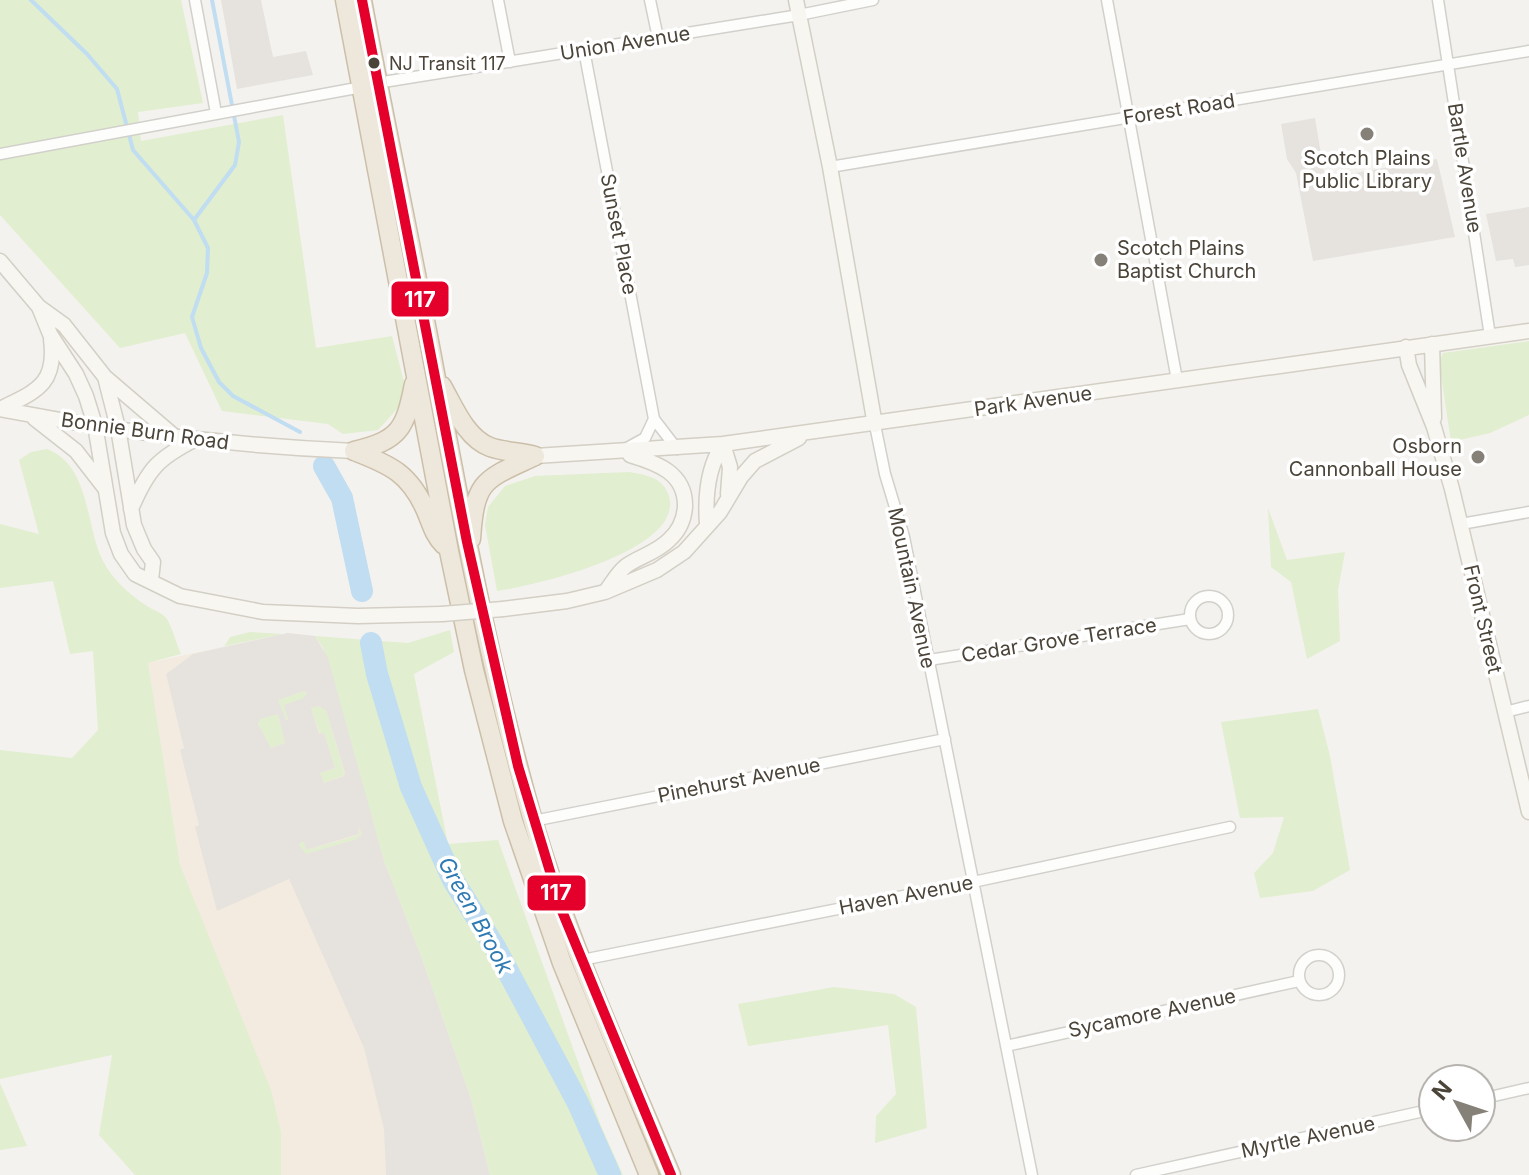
<svg xmlns="http://www.w3.org/2000/svg" width="1529" height="1175" font-family="Inter,sans-serif">
<rect width="100%" height="100%" fill="#f4f2ee"/>
<path fill="#f3ebdf" d="M288,633l27,3 69,225 38,98 49,140 19,76h-209v-43l-101,-267 -32,-202z"/>
<path fill="#e1eecf" d="M0,0h181l22,103 -65,9 3,29 142,-26 33,233 76,-12 12,46 -5,25 -21,23 -35,4 -15,-10 -106,-13 -37,-78 -65,15 -120,-133z
M1529,341v74l-39,18 -39,9 -12,-80 4,-9z
M47,449c44,17 38,77 56,112 9,18 27,34 44,45 6,4 16,7 20,13 6,10 9,24 14,35l-33,9 32,202 91,225 10,42v43h-146l-36,-40 13,-80 -112,24v-329l72,8 26,-28 -5,-79 -23,3 -17,-73 -53,7v-64l39,10 -20,-74 12,-8z
M629,472c17,3 34,5 40,24 16,55 -136,90 -172,95l-12,-66 3,-18 17,-21 30,-10z
M1268,508l19,52 58,-8 -7,38 2,51 -33,18 -16,-77 -20,-15z
M450,630l4,22 -40,22 34,170 50,-4 103,286 22,49h-133l-19,-76 -49,-140 -38,-98 -61,-213 -8,-12 93,7z
M250,632l33,2 -58,12 -3,4 8,-13z
M304,691l3,4 -21,25 -9,-20z
M321,706l5,4 19,65 -22,8 -3,-10 15,-5 -11,-35 -4,1 -9,-26z
M1318,709l12,47 20,114 -37,21 -53,7 -6,-25 19,-20 11,-36 -44,1 -19,-96z
M278,714l7,29 -15,5 -12,-24 1,-5z
M358,825l4,9 -5,5 -50,15 -5,-2 -3,-8 2,-3 3,1 3,8 52,-15z
M834,987l60,7 22,13 11,121 -52,15 1,-27 20,-22 -8,-69 -140,21 -10,-42z
M0,1083l27,63 -27,4z"/>
<path fill="#e6e3df" fill-rule="evenodd" d="M221,0h40l12,57 33,-6 7,24 -76,14z
M1315,118l10,60 112,-19 18,78 -142,24 -17,-88 -9,-14 -6,-35z
M1529,207v58l-14,2 -2,-8 -17,2 -10,-47z
M288,633l27,3 13,22 56,203 38,98 49,140 19,76h-104l-2,-46 -20,-81 -75,-169 -72,32 -22,-84 4,-2 -19,-75 4,-2 -18,-74 27,-20zM304,691l3,2 -3,5 -20,7 4,14 -2,1 -8,-20zM319,706l7,4 19,63 -1,3 -20,7 -4,-10 15,-5 -11,-35 -5,1 -8,-26zM278,714l7,29 -14,5 -13,-24 2,-5zM358,825l4,9 -5,5 -51,15 -7,-9 2,-3h3l2,8 53,-16z"/>
<g fill="none" stroke-linecap="round" stroke-linejoin="round">
<path stroke="#c0ddf1" stroke-width="4" d="M31,0l56,54 30,35 16,61 61,70 14,28 -1,25 -15,44 9,31 18,34 14,14 67,36
M194,220l41,-55 4,-23 -27,-142"/>
<path stroke="#c0ddf1" stroke-width="22" d="M324,466l18,32 20,93
M371,643l6,31 34,113 42,93 42,67 83,156 32,72"/>
<g stroke="#d2d0cb" stroke-width="13">
<path id="street" d="M195,0l21,113
M498,0l12,62
M650,0l8,38
M1107,0l70,380
M1438,0l52,336
M584,50l70,369 23,30
M377,83l422,-68 74,-15
M0,154l362,-67
M830,167l699,-116
M875,425l10,49 19,63 128,638
M627,448l18,-10 9,-19
M1461,524l68,-12
M1190 615a19 19 0 1 1 38 0a19 19 0 1 1-38 0Z
M929,660l261,-41
M1505,712l24,-6
M533,821l412,-82
M1299 975a20 20 0 1 1 40 0a20 20 0 1 1-40 0Z
M582,960l391,-78 257,-55
M1006,1046l293,-65
M1481,1099l48,-11
M1136,1175l297,-66"/>
</g>
<g stroke="#d3cfc5" stroke-width="17">
<path id="secondary" d="M796,0l34,167 45,258
M0,261l39,46 25,18 41,52 13,51 16,97 10,24 9,13 -2,18
M39,307l11,27 26,40 10,22 9,29 18,108 8,21 14,20 45,22 83,16 95,4 84,-2
M1432,344l2,74
M1406,347l3,18 25,62 18,62 77,323
M105,377l69,59
M0,409c117,23 236,37 354,42
M0,409c36,-18 57,-24 51,-70
M34,418l42,33 28,36
M723,444l7,23 -2,27
M535,456l188,-12 806,-113
M131,509c17,-40 27,-51 65,-70
M707,524c-2,-27 0,-56 16,-80
M606,591c6,-8 12,-19 20,-25 14,-10 30,-13 43,-26 10,-9 15,-20 16,-33 1,-34 -28,-44 -55,-52
M503,609l64,-8 38,-9 52,-22 27,-18 36,-40 21,-35 14,-16 44,-23"/>
</g>
<g stroke="#ccbfa9" stroke-width="21">
<path id="highway" d="M345,0l104,551 25,119 39,151 49,142 87,212
M362,0c23,125 50,248 73,373 28,150 56,301 98,448 35,121 89,237 138,354
M442,386c12,21 24,52 48,61 14,5 31,5 45,9
M354,451c37,14 56,23 72,60 6,14 8,24 18,34
M354,451c46,-11 51,-22 60,-67
M471,539c4,-60 13,-59 64,-83"/>
</g>
<use href="#street" stroke="#fdfdfc" stroke-width="10"/>
<use href="#secondary" stroke="#f7f6f1" stroke-width="14"/>
<use href="#highway" stroke="#ede8db" stroke-width="18"/>
<g stroke="#d3cfc5" stroke-width="17" stroke-linecap="butt">
<path id="secondary-bridge" d="M442,614l61,-5"/>
</g>
<use href="#secondary-bridge" stroke="#f7f6f1" stroke-width="14"/>
<g stroke="#fff" stroke-width="16">
<path id="bus-1" d="M362,0l105,542 51,224 44,145 109,264"/>
</g>
<use href="#bus-1" stroke="#e4002b" stroke-width="10"/>
</g>
<circle fill="#4b4439" stroke="#fff" stroke-width="3" cx="374" cy="63" r="7"/>
<g fill="#868178" stroke="#fff" stroke-width="3">
<circle cx="1367" cy="134" r="8"/>
<circle cx="1101" cy="260" r="8"/>
<circle cx="1478" cy="457" r="8"/>
</g>
<g text-anchor="middle" stroke-width="7" stroke-linejoin="round" paint-order="stroke">
<g font-size="18" fill="#4b4439" stroke="#fff" text-anchor="start">
<text x="389" y="70">NJ Transit 117</text>
</g>
<g font-size="20" fill="#4b4439" stroke="#fff">
<text transform="translate(625 43) rotate(-9)" y="7">Union Avenue</text>
<text transform="translate(1179 109) rotate(-9)" y="7">Forest Road</text>
<text transform="translate(1465 168) rotate(81)" y="7">Bartle Avenue</text>
<text transform="translate(619 234) rotate(79)" y="7">Sunset Place</text>
<text transform="translate(1033 401) rotate(-8)" y="7">Park Avenue</text>
<text transform="translate(145 431) rotate(8)" y="7">Bonnie Burn Road</text>
<text transform="translate(912 588) rotate(78)" y="7">Mountain Avenue</text>
<text transform="translate(1483 619) rotate(77)" y="7">Front Street</text>
<text transform="translate(1059 640) rotate(-9)" y="7">Cedar Grove Terrace</text>
<text transform="translate(739 780) rotate(-11)" y="7">Pinehurst Avenue</text>
<text transform="translate(906 895) rotate(-11)" y="7">Haven Avenue</text>
<text transform="translate(1152 1013) rotate(-12)" y="7">Sycamore Avenue</text>
<text transform="translate(1308 1137) rotate(-12)" y="7">Myrtle Avenue</text>
</g>
<g font-size="20" fill="#4b4439" stroke="#fff">
<text x="1367" y="165">Scotch Plains<tspan x="1367" dy="23">Public Library</tspan></text>
<text x="1117" y="255" text-anchor="start">Scotch Plains<tspan x="1117" dy="23">Baptist Church</tspan></text>
<text x="1462" y="453" text-anchor="end">Osborn<tspan x="1462" dy="23">Cannonball House</tspan></text>
</g>
<g font-size="22" font-style="italic" fill="#2e7ab2" stroke="#fff">
<text transform="translate(476 915) rotate(61)" y="8">Green Brook</text>
</g>
</g>
<g stroke="#fff" stroke-width="3">
<rect x="390" y="280" width="60" height="38" rx="8" fill="#e4002b"/>
<rect x="526" y="874" width="61" height="38" rx="8" fill="#e4002b"/>
</g>
<g font-size="22" text-anchor="middle" font-weight="bold" fill="#fff">
<text x="420" y="307">117</text>
<text x="556" y="900">117</text>
</g>
<g transform="translate(1457 1103) rotate(310)"><circle r="38" fill="#ffffff" stroke="#b7b4b0" stroke-width="2"/>
<path d="M0-6L14 30L0 20L-14 30Z" fill="#868178"/>
<text y="-12" font-size="22" font-weight="bold" text-anchor="middle" fill="#4b4439">N</text>
</g>
</svg>
